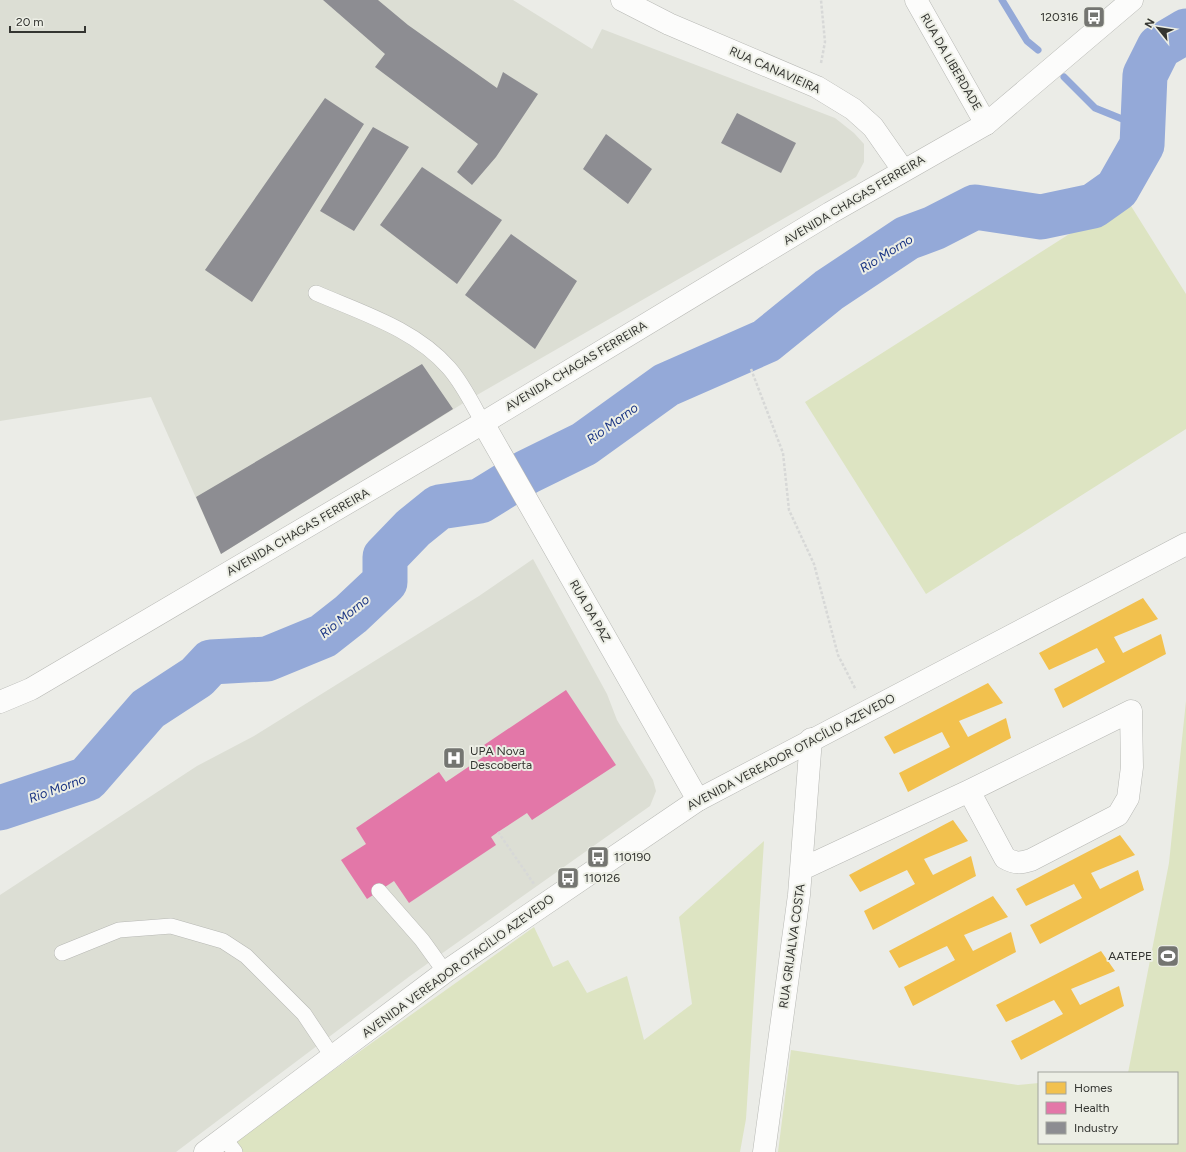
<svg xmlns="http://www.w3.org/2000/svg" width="1186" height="1152" font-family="Figtree,sans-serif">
<rect width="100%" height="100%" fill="#ebece7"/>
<path fill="#dcded4" d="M0,0h513l79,49 10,-20 233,89 19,15 10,11v18l-8,15 -386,222 -249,155 -70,-157 -151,24z
M533,559l74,135 10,26 36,60 3,11 -6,15 -240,170 -234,176h-176v-257l197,-129 57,-30 225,-140z"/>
<path fill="#dde4c2" d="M1126,198l60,96v135l-260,165 -121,-192z
M1186,701v451h-408l13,-102 227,35 21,-2v60h138v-70h-49l41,-210z
M764,841l-18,278 -6,33h-521l315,-225 19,40 15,-7 19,33 40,-17 17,64 48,-36 -13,-87z"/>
<path fill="#f2c14e" d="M1143,598l15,21 -44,18 9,16 38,-19 5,20 -103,54 -9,-19 51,-27 -8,-14 -48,22 -10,-17z
M988,683l15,20 -44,18 9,16 38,-19 5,20 -103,54 -9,-19 51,-26 -8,-15 -48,22 -10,-17z
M953,820l15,21 -44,18 9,16 38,-19 5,20 -103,54 -9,-19 51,-27 -8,-14 -47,22 -11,-17z
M1120,835l15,20 -44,18 9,16 38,-19 6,20 -104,54 -10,-19 52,-27 -8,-14 -48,22 -10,-17z
M993,896l15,21 -44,18 9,16 38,-19 5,20 -103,54 -9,-19 51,-27 -8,-14 -48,22 -10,-17z
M1101,951l14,20 -44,18 9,16 39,-19 5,20 -103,54 -10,-19 52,-27 -9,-14 -48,22 -10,-17z"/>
<path fill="#e377a8" d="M566,690l50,75 -84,55 -5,-7 -29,19 -7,5 5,8 -87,58 -15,-22 -27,18 -26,-39 25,-16 -10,-16 83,-56 7,10 43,-29 -5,-8z"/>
<path fill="#8d8d92" d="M323,0h55l30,25 89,63 6,-16 35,22 -42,63 -24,28 -15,-13 21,-28 -103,-77 10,-13z
M325,98l39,26 -112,178 -47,-32z
M737,113l59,30 -15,30 -60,-30z
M373,127l36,20 -55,84 -34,-20z
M606,134l46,35 -24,35 -45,-35z
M422,167l80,53 -45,64 -77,-59z
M511,234l66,47 -42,68 -70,-54z
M422,364l31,45 -232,145 -25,-57z"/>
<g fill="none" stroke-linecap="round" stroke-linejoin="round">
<path stroke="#94a9d8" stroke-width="7" d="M1002,0l25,41 11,9
M1064,77l31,31 47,19"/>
<path stroke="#94a9d8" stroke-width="45" d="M0,808l87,-29 61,-70 49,-32 14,-15 56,-3 56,-23 28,-22 34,-32v-25l28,-29 26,-21 41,-6 47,-29 57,-28 82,-59 100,-44 63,-51 78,-52 27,-10 41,-21 66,10 52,-11 24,-17 25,-44 3,-70 14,-28 27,-16"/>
<g stroke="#b7b8b4" stroke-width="16">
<path id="lane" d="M316,293c46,20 99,36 133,75 14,16 24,37 34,55
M379,891l43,49 23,32
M62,953l57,-23 52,-4 52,15 23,15 58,58 28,42
M224,1138l11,14"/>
</g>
<g stroke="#b7b8b4" stroke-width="23">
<path id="street" d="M622,0l47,24 148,63 36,22 20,18 30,43
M916,0l70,124
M483,423l215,377
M802,869l167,-78 162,-80 1,56 -4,31 -10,17 -87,45c-10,3 -16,4 -26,-2l-36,-67
M764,1152l35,-257 12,-156"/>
</g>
<g stroke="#b7b8b4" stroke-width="23">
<path id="secondary" d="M0,702l31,-13 452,-266 347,-210 156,-89 146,-124
M205,1152l240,-180 253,-172 488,-256"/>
</g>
<path stroke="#d7d8d7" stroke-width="2.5" stroke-dasharray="3 2" stroke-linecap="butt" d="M821,63l4,-21 -4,-42
M751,369l32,84 6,57 25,54 24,91 18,35
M498,832l36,52"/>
<use href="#lane" stroke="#fcfcfb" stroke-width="15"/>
<use href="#street" stroke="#fcfcfb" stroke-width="22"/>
<use href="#secondary" stroke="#fcfcfb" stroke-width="22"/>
</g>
<defs>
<g id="bus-square" transform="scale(1.15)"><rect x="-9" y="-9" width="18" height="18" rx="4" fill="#747571" stroke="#eceee5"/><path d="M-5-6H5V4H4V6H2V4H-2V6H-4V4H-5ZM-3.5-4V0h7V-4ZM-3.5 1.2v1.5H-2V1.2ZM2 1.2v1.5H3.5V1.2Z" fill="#fff"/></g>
<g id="hospital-square" transform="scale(1.15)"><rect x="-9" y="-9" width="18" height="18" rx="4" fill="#747571" stroke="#eceee5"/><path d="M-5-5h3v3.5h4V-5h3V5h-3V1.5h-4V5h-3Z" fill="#fff"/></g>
<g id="stadium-square" transform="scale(1.15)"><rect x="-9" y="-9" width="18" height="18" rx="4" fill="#747571" stroke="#eceee5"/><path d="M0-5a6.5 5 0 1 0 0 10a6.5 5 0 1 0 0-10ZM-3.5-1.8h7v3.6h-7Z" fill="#fff"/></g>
</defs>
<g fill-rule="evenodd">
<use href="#bus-square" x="1094" y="17"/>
<use href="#hospital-square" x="454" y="758"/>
<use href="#bus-square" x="598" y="857"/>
<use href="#bus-square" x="568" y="878"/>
<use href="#stadium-square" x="1168" y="956"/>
</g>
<g text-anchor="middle" stroke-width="4" stroke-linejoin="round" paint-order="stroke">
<g font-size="12" fill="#343531" stroke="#eceee5" text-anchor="start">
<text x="1078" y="21" text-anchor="end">120316</text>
<text x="470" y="755">UPA Nova<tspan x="470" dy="14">Descoberta</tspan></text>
<text x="614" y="861">110190</text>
<text x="584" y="882">110126</text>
<text x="1152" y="960" text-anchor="end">AATEPE</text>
</g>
<g font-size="12" fill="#343531" stroke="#eceee5">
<text transform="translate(951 62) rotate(60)" y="4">RUA DA LIBERDADE</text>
<text transform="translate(775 70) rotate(24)" y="4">RUA CANAVIEIRA</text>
<text transform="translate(854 200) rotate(-31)" y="4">AVENIDA CHAGAS FERREIRA</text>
<text transform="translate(576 366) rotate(-31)" y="4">AVENIDA CHAGAS FERREIRA</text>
<text transform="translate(298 532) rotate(-30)" y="4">AVENIDA CHAGAS FERREIRA</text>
<text transform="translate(590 611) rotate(60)" y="4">RUA DA PAZ</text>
<text transform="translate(791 752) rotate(-28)" y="4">AVENIDA VEREADOR OTACÍLIO AZEVEDO</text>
<text transform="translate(792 946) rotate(-82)" y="4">RUA GRIJALVA COSTA</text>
<text transform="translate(458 966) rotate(-36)" y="4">AVENIDA VEREADOR OTACÍLIO AZEVEDO</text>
</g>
<g font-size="13" font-style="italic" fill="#183383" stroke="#eceee5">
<text transform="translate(886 253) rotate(-32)" y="5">Rio Morno</text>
<text transform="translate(612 423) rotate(-36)" y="5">Rio Morno</text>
<text transform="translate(344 616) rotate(-39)" y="5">Rio Morno</text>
<text transform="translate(57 788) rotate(-20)" y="5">Rio Morno</text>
</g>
</g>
<rect x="1038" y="1072" width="140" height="72" fill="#eceee5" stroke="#a2a49d"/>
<rect x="1046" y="1082" width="20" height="12" fill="#f2c14e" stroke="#a2a49d"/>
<text x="1074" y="1092" font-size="12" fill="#343531">Homes</text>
<rect x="1046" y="1102" width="20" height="12" fill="#e377a8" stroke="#a2a49d"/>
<text x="1074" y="1112" font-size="12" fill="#343531">Health</text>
<rect x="1046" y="1122" width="20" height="12" fill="#8d8d92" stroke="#a2a49d"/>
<text x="1074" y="1132" font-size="12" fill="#343531">Industry</text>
<g transform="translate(1158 28) rotate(300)" stroke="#eceee5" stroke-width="3" paint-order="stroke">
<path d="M0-3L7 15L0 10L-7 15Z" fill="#343531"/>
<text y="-6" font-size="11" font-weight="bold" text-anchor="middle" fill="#343531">N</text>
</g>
<path d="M10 26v6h75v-6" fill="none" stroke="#343531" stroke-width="2"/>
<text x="16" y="26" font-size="12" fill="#343531" stroke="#eceee5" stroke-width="3" paint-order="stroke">20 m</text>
</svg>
